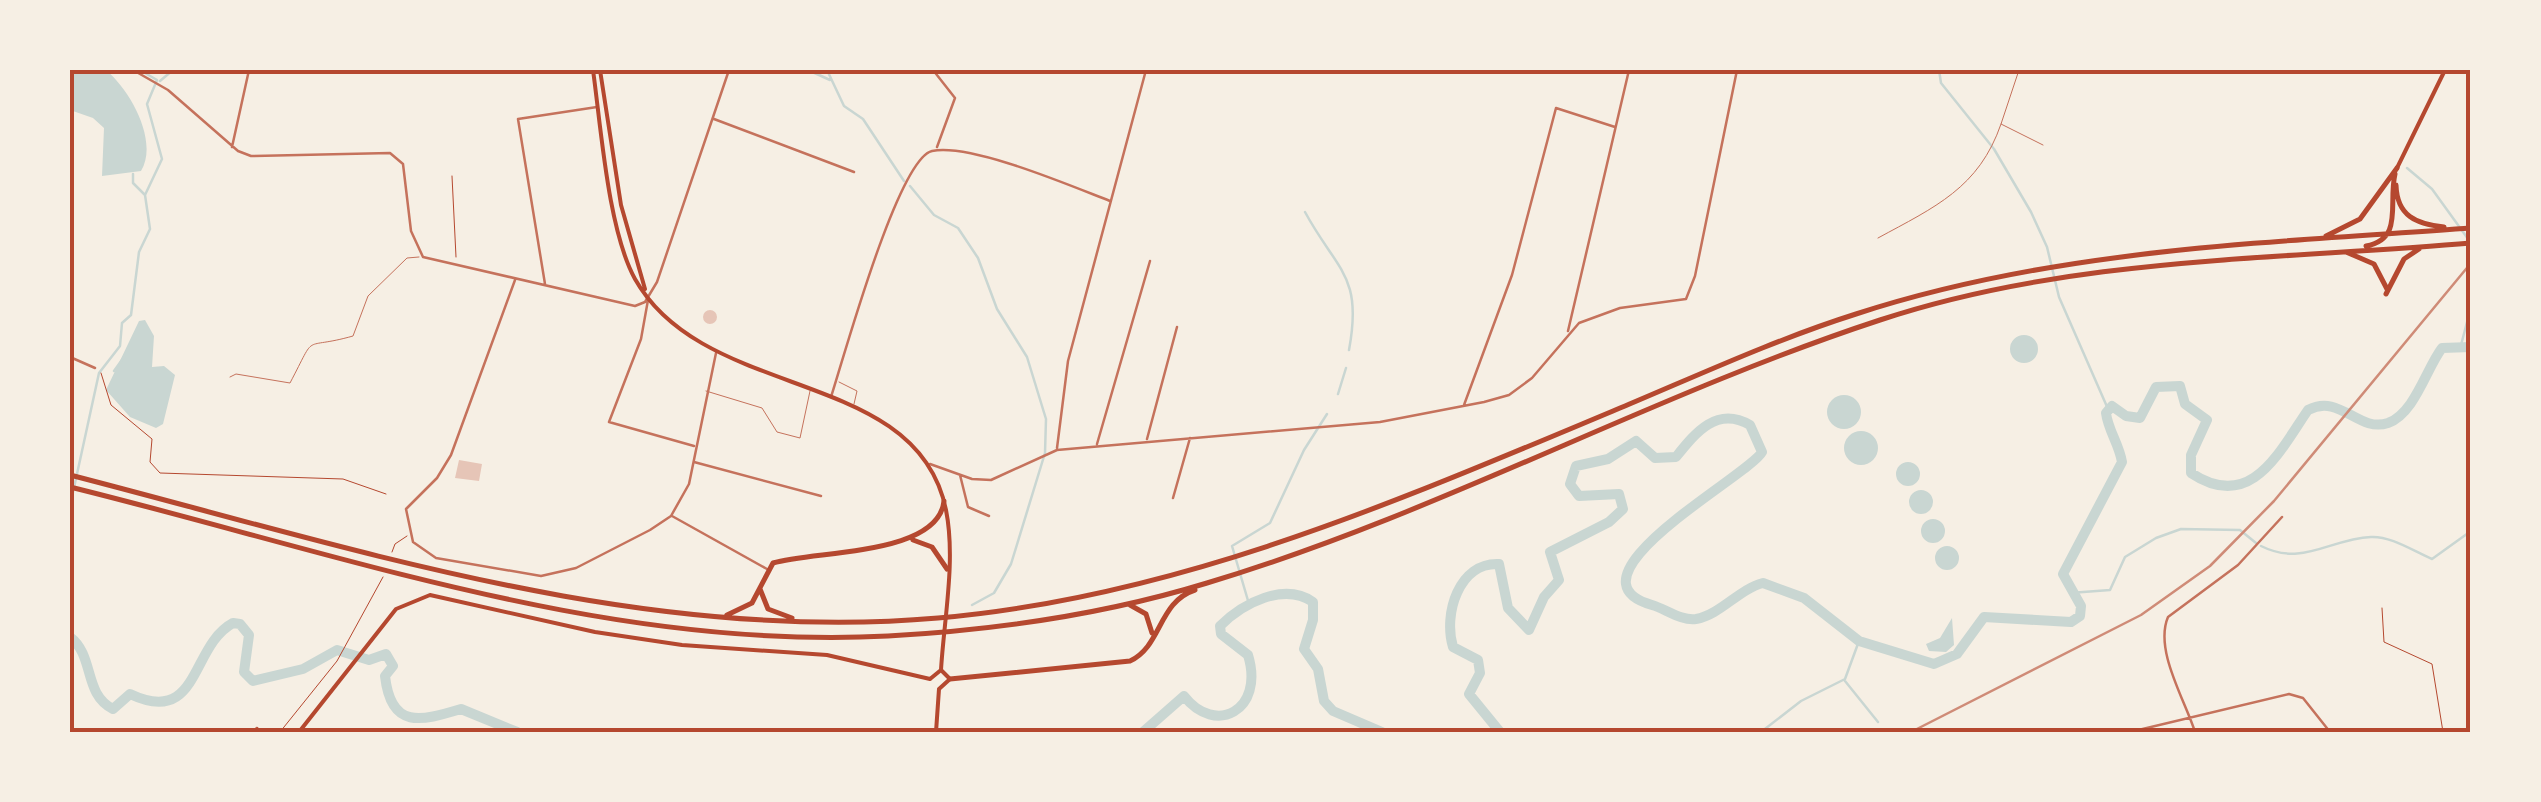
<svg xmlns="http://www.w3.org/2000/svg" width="2541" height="802" font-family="'Source Sans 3',sans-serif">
<rect width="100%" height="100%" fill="#f6efe4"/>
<path fill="#c9d6d2" d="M70,70h36c24,20 53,71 35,101l-39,5 2,-48 -11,-10 -23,-8z
M145,320l9,16 -2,31 12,-1 11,9 -12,49 -7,4 -26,-11 -24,-27 33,-69z
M2010 349a14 14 0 1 1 28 0a14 14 0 1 1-28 0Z
M1827 412a17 17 0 1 1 34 0a17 17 0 1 1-34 0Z
M1844 448a17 17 0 1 1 34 0a17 17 0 1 1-34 0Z
M1896 474a12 12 0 1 1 24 0a12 12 0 1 1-24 0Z
M1909 502a12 12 0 1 1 24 0a12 12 0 1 1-24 0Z
M1921 531a12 12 0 1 1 24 0a12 12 0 1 1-24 0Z
M1935 558a12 12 0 1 1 24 0a12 12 0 1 1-24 0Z
M1952,618l2,27 -8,7 -17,-1 -3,-7 14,-6z"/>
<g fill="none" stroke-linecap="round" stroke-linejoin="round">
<path stroke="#c9d6d2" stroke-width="2.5" d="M808,70l22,10
M827,70l17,36 19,13 41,62
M1939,70l2,13 53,66 37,63 16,35 12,50 49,112
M160,81l13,-11
M2407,168l25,21 39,54
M133,174v9l12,12
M910,186l24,29 24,13 20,30 19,51 30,48 19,62 -1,34 -34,111 -17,29 -22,12
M1305,212c32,59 58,63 44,138
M2461,345l10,-38
M114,371l10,-14
M1338,394l8,-26
M70,506l29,-133 21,-27 2,-23 9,-8 8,-63 11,-23 -5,-34 17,-36 -15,-55 10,-24 -17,-10
M2261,546c42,21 68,-7 110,-9 20,-1 42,14 61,22l39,-28
M2070,593l40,-3 15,-33 31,-19 25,-9 59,1 16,13
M1249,604l-17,-58 38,-23 34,-73 23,-36
M1845,681l33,41
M1761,732l40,-31 44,-22 14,-38"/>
<path stroke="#c9d6d2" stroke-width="10" d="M70,637c25,19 13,57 43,72l17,-15c70,33 60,-48 103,-71l7,1 9,11 -5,37 9,9 50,-12 34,-19 32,10 17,-6 7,12 -8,10c6,54 36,45 76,33l56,23
M1143,732l41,-36c31,40 81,15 64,-41l-27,-21 -1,-8c23,-23 64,-44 93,-24v18l-9,29 14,20 6,32 9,10 49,21
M1500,732l-31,-38 11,-21 -2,-13 -25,-13c-10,-33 6,-85 46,-83l9,44 21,22 15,-33 15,-17 -9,-28 59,-30 14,-13 -4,-15 -40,2 -9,-12 6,-18 32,-7 28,-18 19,17 21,-1c20,-25 41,-51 74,-32l12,27c-12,23 -205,126 -110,153 14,4 29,16 44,14 24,-4 43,-30 67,-36l41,15 55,43 75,23 23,-10 27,-37 87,5 9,-6 1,-10 -18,-32 59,-112c-3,-18 -14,-32 -16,-49l6,-7 14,10 14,2 16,-31 24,-1 5,18 22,16 -16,35v18c60,40 88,-21 117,-63 32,-17 50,23 80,13 27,-10 38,-54 54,-75l29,-1"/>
</g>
<path fill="#e6c5b7" d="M703 317a7 7 0 1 1 14 0a7 7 0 1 1-14 0Z
M459,460l23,4 -3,17 -24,-3z"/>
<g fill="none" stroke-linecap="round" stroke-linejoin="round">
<path stroke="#b5482f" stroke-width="1" d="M452,176l4,81
M101,373l10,32 41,34 -2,23 10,11 183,6 43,15
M392,552l3,-8 12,-8
M2382,608l2,34 48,22 11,68
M250,732l7,-5 6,5
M280,732l57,-71 46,-84"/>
<path stroke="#c5725c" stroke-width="1" d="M2019,70l-18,54 42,21
M1878,238c57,-31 101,-50 123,-114
M230,377l6,-3 54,9c28,-53 10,-32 63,-47l15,-40 39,-38 12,-1
M839,382l18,9 -3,13
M706,391l56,17 15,24 23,6 10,-47"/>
<path stroke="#c5725c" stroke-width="2.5" d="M133,70l35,20 70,61 13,5 139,-3 13,11 8,67 12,26 212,49 10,-4 12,-20 72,-212
M933,70l22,28 -18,49
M714,119l140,53
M232,147l17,-77
M515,280l-64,175 -14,23 -31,31 7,33 23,16 105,18 35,-8 74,-38 21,-14 18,-32 27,-131
M545,284l-27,-165 79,-12
M648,300l-7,39 -32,83 85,24
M1568,331l61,-261
M70,357l25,11
M831,397c13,-40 67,-238 101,-246 39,-8 139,35 178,50
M1464,405l48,-130 44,-167 59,19
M1147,439l30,-112
M1097,444l53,-183
M1057,448l11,-87 78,-291
M694,462l127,34
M930,464l42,15 19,1 66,-30 323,-28 104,-20 25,-7 23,-17 47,-55 41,-15 66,-9 9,-23 42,-206
M960,475l8,32 21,9
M1173,498l17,-60
M672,516l95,53
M2130,732l159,-38 14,4 27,34
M2195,732c-10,-32 -41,-82 -27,-115l70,-52 44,-48"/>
<path stroke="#b5482f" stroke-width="4" d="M593,70c8,57 15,160 42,209 70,124 282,87 311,231 10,50 -2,109 -5,160l-11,9
M600,70l21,135 24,84
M2397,168l48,-98
M299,732l97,-123 34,-14 165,37 87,13 145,10 103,24
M936,732l3,-43 11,-10 -9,-9"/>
<path stroke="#b5482f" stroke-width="5" d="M2396,185c1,31 20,39 48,42
M2326,236l34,-17 37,-51
M2366,246c38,-7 22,-42 29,-72
M2346,252l28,12 13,25
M2386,294l18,-35 15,-10
M70,475c283,73 572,169 868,143 243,-21 464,-119 687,-212 76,-32 152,-67 231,-92 199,-65 408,-71 615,-86
M70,487c268,66 538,164 818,149 108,-6 215,-21 319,-53 231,-69 444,-188 673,-263 190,-63 393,-60 591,-77
M913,540l19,7 15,22
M760,589l8,20 24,9
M1130,605l16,9 6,19
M727,615l25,-12 21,-40c43,-13 165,-7 171,-62
M950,679l180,-18c32,-15 28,-59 65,-71"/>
<path stroke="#cf8b77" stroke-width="2.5" d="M1911,732l230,-117 69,-49 64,-65 197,-238"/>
</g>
<rect width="2541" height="802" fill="none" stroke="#f6efe4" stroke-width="145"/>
<rect x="72" y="72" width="2396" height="658" fill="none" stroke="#b5482f" stroke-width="4"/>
</svg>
